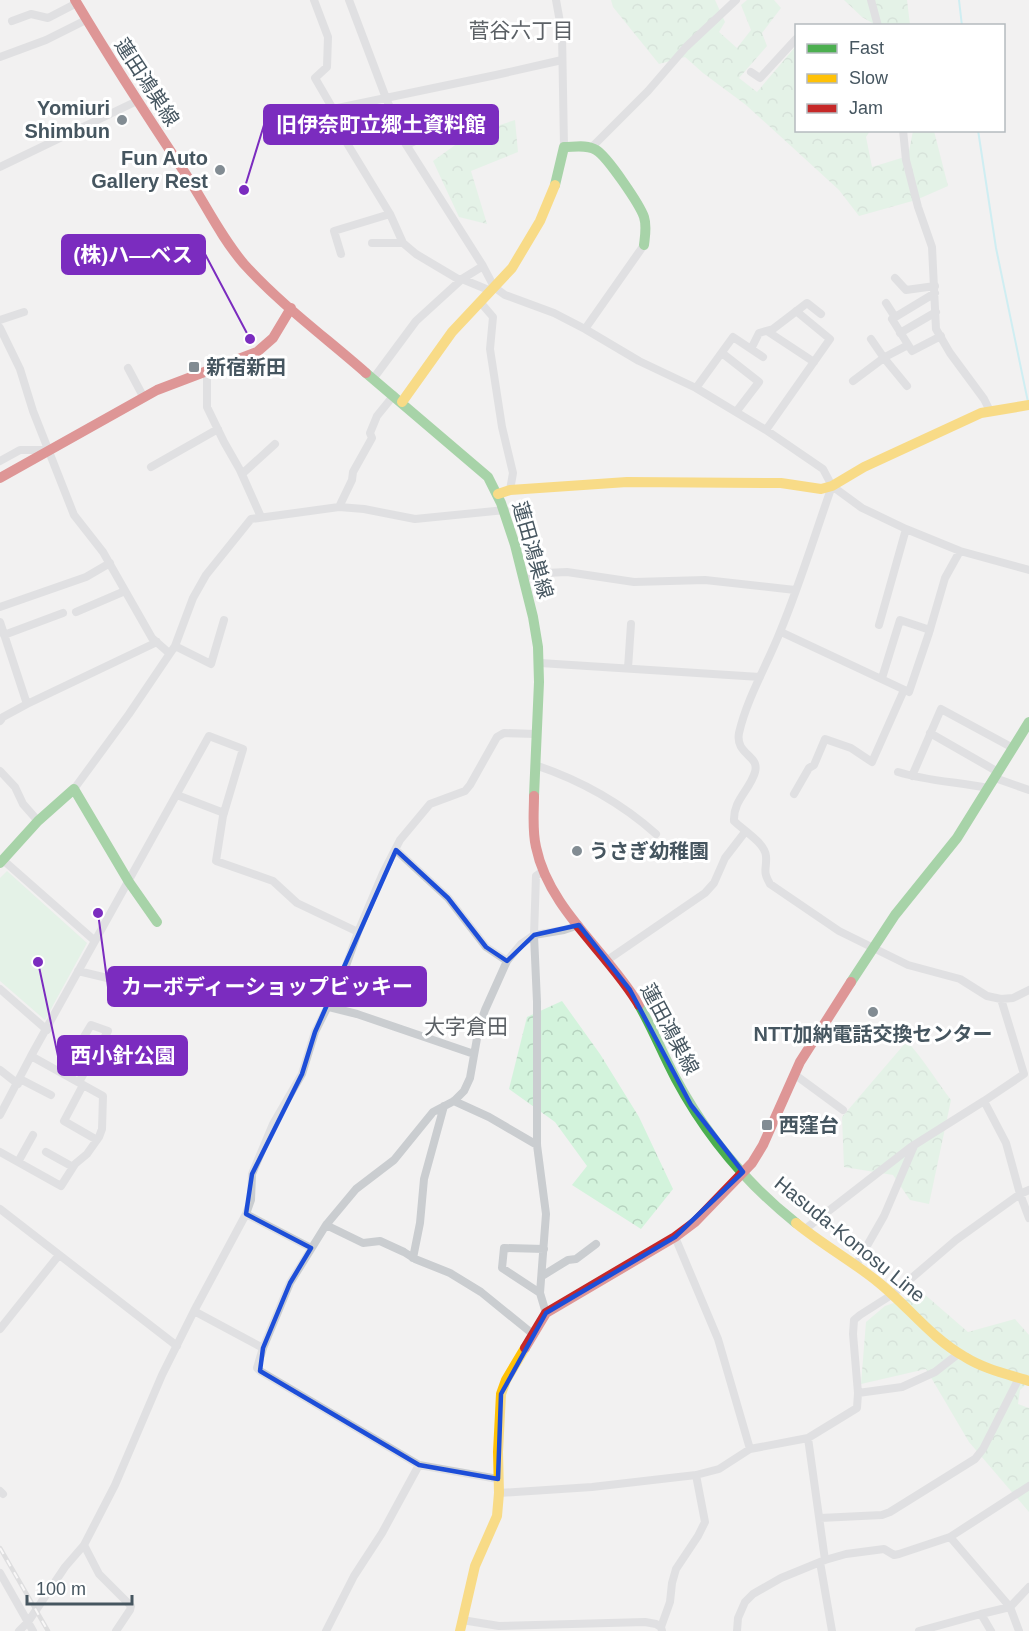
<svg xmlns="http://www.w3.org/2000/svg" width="1029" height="1631" font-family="Helvetica,'Noto Sans JP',sans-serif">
<defs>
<pattern id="forest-crowns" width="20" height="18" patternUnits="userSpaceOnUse" patternTransform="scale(1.5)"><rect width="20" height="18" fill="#d3f3dc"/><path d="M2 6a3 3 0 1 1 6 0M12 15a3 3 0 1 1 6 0" fill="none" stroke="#b6d2bf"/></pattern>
</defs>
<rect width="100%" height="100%" fill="#f2f1f1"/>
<path fill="url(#forest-crowns)" d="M611,0h104l10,22 -6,10 18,16 14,-18 -10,-25 6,-5h27l7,8 -19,25 5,13 -28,32 18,14 39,-46v84l74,1 -4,6 6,30 36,-11 5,-25h21l14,55 -32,14 -57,16 -20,-26 -93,-85 -43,-32 -18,-16 -26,7 -46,-57z
M844,0h63l3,25h-34l-14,-8z
M515,120l3,32 -47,19 16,53 -28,-7 -26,-56 36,-26z
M562,1001l38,53 39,63 34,72 -32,40 -69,-44 15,-19 -32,-44 -46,-33 18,-72z
M907,1041c16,18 29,39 44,59l-22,104 -19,-4 -17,-25 -49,-8 -2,-50z
M923,1293l45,39 47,-13 14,16v47l-9,8 -2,14 11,4v104l-60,-70 -43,-73 -65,15 5,-62 19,-16z"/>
<path fill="#d3f3dc" d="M7,871l80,72 -42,77 -45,-39v-103z"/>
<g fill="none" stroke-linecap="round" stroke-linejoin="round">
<path stroke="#a4ebf4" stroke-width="2" d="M959,0l3,26
M978,130l18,118 32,154"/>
<path stroke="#cacdd0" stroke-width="8" d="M314,0l14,37 -1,30 -12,11 18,31 12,31 45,74 13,29 13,11 42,25h4l21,-13
M349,0l37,98 19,45 78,123 11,21 11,8 49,18 31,16 54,32 57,27 70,42 57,39 9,17 30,22 44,21 54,22 69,19
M556,0l6,33 2,114
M871,0l7,26
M12,21l19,-7 17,4 29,-15
M0,57l46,-17 40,-20
M751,72l9,6 36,-39
M333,109l163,-34 66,-15
M903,130l3,30 12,47 14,40 4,82 14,24 34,46 6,12
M407,145l34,-16
M591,148l57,-57 38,-44 50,-47
M0,167l137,-66
M372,243h31
M341,254l-7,-23 56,-17
M895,278l11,12 29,-4
M935,293l-43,26 20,32 29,-15
M481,303l12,14 -3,32 12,78 11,46 -3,17
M886,303l9,14
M0,320l24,-8
M0,328l20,41 13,42 41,104 29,37 49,86 17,15
M585,329l59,-84
M767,331l47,31
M900,333l36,-21
M871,339l13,19 23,28
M751,349l12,8
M722,353l37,29 -23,30
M128,368l16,30
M207,371v36l17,35 16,28 21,47
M373,379l43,-58 46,-42 29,12
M853,381l32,-24 23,-12
M696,388l37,-51 18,12 8,-16 14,-4 34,-26 14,11
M766,430l64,-91 -34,-28
M0,461l20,-11h27
M151,467l67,-38
M242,474l33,-30
M832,486c-17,48 -32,98 -52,146 -13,33 -33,66 -41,101 -4,22 21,22 16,39 -5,18 -22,28 -21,49 9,9 31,22 32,35 1,14 -4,14 4,28l69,47 69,34 52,14 27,17 14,3 12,-1 16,-8
M339,507l13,-27 1,-8 19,-34 -2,-5 7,-17 17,-21
M523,577l22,-4 22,-1 67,10 71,-2 90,10
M0,607l86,-30 24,-14
M76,612l49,-21
M0,622l27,82 -24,13 -3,4
M879,625l27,-96
M781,632l128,60 20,-59 16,-55 15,-27
M4,635l59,-22
M175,646l36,18 13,-44
M540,663l220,14
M628,668l3,-44
M882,678l18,-58 30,10
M27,704l130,-62
M930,733l68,39
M535,765c45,15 85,37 121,69
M0,771l15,16 8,17 15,17
M898,772c29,9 60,10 90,16
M912,776l29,-67 72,39
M995,778l34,12
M74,789l55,-75 46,-68 18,-48 13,-23 45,-56 88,-12 25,2 51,10 90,-9
M794,794l15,-26 5,-3 11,-26 26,9 21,14 32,-72
M177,795l47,18
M396,850l52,48 38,49 21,14
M3,860l92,81
M543,871l-7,5 -2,59 3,67v143l9,69 -6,79 6,20
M606,961l99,-68 9,-10 11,-25 20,-26
M78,971l113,27
M0,989l47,41
M1001,999l23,75 -40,27 22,42 14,51 9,24
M329,1007l28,7 117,40
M0,1070l18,14
M62,1073l29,-48 17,6 -29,51
M794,1074l49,36
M20,1079l31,16
M83,1085l-19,36 33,19
M454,1101l35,16 48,28
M0,1115l31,-59 178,-320 34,13 -20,67 -7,45 57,20 24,22 61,29
M0,1152l61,34 14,-22 12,-10 12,-17 3,-8 1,-33 -72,-40
M46,1152l27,15
M18,1162l15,-27
M0,1209l177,137
M246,1214l65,34
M326,1225l37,18 17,-2 24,11 11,7 35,14 31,19 53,43
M804,1230l107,-83 73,-46
M675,1237l43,102 32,110
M413,1258l7,-35 4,-44 20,-73
M856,1265l28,-49 30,-70
M542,1276l26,-16 8,-1 20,-15
M540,1293l-38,-25 2,-20 40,1
M194,1311l69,37
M0,1329l59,-74
M958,1354l-23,18 -33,15 -44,6 -5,-59 1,-14 6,-5 33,-21 63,-54 64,-46 9,-4
M808,1438l17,122
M498,1479l-79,-14 -159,-94 -3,-3 6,-20 27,-65 36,-58 30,-36 38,-29 39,-48 21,-11 10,-10 6,-13 9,-51 6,-17 22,-49 14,-17 13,-9 30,-5 15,-5
M0,1491l3,3
M499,1493l93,-6 104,-12 23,-6 31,-20 58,-11 49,-30 1,-15
M820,1518l62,-3 8,-3 85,-53 8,-10 36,-71
M950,1537l60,70 9,24
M84,1545l15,29 32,32 -1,4 -14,21
M820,1562l12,69
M0,1573l33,58
M981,1614l29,-7 19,-20
M462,1620l37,6 146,-4 11,2 5,3
M19,1631l9,-9 37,-55 19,-22 31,-60 47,-110 32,-64 52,-97 5,-14 1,-26 21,-50 29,-50 13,-42 26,-52 17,-48 25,-59 17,-33 30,-36 35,-13 5,-6 27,-48 7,-4 32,1
M326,1631l28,-55 28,-43 37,-68
M662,1631l-1,-4 9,-25 2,-19 4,-14 22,-33 7,-14 -9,-47
M737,1631l1,-13 7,-16 8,-8 28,-16 44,-18 21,-6 38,-5 10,6 5,-1 51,-17 79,-51
M919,1631l62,-17 10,17"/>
<path stroke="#4caf50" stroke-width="10" d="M555,185l9,-38c10,0 23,-3 32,3 11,6 44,55 48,67 3,9 1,19 0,28
M366,373l122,104 13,26 14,42 18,72 5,30 1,35 -5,114
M0,863l38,-42 36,-32 55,93 28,40
M851,982l44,-67 62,-77 72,-116
M639,1005c14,24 24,50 37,74 30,56 71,105 120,144"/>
<path stroke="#ffc107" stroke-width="10" d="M402,402l50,-70 60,-64 28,-47 15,-36
M498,494l12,-4 117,-8 154,1 40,6 11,-3 32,-19 117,-54 48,-8
M796,1223c27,22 56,38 82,59 30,24 53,56 87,75 19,12 42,17 64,24
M460,1631l15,-65 22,-50 2,-23 -1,-41 3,-58 5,-14 19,-32"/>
<path stroke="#c62828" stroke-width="10" d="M75,0c35,59 72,116 110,173 20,30 35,63 59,91 36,40 81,73 122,109
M0,478l157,-88 100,-38 16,-14 18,-30
M534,796c0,16 -2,34 2,51 13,63 72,105 103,158
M525,1348l21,-35 129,-76 20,-15 57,-59 11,-18 37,-83 51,-80"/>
<g stroke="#c5c7ca" stroke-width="4.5">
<path id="rail" d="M0,1548l48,83"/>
</g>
<use href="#rail" stroke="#fff" stroke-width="2" stroke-dasharray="7" stroke-linecap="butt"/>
</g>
<path d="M0 0H1029V1631H0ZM396,850l52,48 38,49 21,14 27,-26 45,-10 51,65 61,115 52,67 -68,65 -129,76 -45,81 -3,85 -79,-14 -159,-94 3,-23 27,-65 21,-35 -65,-34 6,-40 50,-100 13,-42z" fill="#f2f1f1" fill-opacity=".55" fill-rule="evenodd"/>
<path fill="none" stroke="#1d4ed8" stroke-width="4.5" stroke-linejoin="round" d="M396,850l52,48 38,49 21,14 27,-26 45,-10 51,65 61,115 52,67 -68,65 -129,76 -45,81 -3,85 -79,-14 -159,-94 3,-23 27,-65 21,-35 -65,-34 6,-40 50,-100 13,-42z"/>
<g fill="#828c93" stroke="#fff" stroke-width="2">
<circle cx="122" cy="120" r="6"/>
<circle cx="220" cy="170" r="6"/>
<rect x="188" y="361" width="12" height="12" rx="3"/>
<circle cx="577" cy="851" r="6"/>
<circle cx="873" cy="1012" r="6"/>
<rect x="761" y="1119" width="12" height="12" rx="3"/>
</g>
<g text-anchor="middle" stroke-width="6" stroke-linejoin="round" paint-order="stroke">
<g font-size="20" fill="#465660" stroke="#fff">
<text transform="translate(147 82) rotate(57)" y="7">蓮田鴻巣線</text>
<text transform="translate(533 550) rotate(74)" y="7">蓮田鴻巣線</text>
<text transform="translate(670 1029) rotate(62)" y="7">蓮田鴻巣線</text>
<text transform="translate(850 1239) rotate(39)" y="7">Hasuda-Konosu Line</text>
</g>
<g font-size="20" font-weight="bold" fill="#465660" stroke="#fff" text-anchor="start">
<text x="110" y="115" text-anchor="end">Yomiuri<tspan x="110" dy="23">Shimbun</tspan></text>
<text x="208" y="165" text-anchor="end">Fun Auto<tspan x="208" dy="23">Gallery Rest</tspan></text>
<text x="206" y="374">新宿新田</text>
<text x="589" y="858">うさぎ幼稚園</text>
<text x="873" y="1041" text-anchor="middle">NTT加納電話交換センター</text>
<text x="779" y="1132">西窪台</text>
</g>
<g font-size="21" fill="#5c6166" stroke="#fff">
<text x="521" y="38">菅谷六丁目</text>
<text x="466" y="1034">大字倉田</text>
</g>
</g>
<path fill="none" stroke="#7b2cbf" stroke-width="2" d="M244 190L264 125M250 339L205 254M98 913L108 987M38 962L58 1056"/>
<g fill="#7b2cbf" stroke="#fff" stroke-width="2">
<circle cx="244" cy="190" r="6"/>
<circle cx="250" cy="339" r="6"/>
<circle cx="98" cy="913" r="6"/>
<circle cx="38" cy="962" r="6"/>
</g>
<g fill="#7b2cbf" stroke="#7b2cbf" stroke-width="2">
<rect x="264" y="105" width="234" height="39" rx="6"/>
<rect x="62" y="235" width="143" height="39" rx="6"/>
<rect x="108" y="967" width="318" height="39" rx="6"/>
<rect x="58" y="1036" width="129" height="39" rx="6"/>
</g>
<g font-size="21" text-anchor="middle" font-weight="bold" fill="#fff">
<text x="381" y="132">旧伊奈町立郷土資料館</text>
<text x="133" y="262">(株)ハ―ベス</text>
<text x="267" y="994">カーボディーショップビッキー</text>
<text x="123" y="1063">西小針公園</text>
</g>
<rect x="795" y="24" width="210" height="108" fill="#ffffff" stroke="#b5bbbf" stroke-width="1.5"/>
<rect x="807" y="44" width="30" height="9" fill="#4caf50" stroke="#b5bbbf" stroke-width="1.5"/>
<text x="849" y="54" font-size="18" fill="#465660">Fast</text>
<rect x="807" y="74" width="30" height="9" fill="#ffc107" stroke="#b5bbbf" stroke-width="1.5"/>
<text x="849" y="84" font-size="18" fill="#465660">Slow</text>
<rect x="807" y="104" width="30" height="9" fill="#c62828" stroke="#b5bbbf" stroke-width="1.5"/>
<text x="849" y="114" font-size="18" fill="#465660">Jam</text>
<path d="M27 1595v9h105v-9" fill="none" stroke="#465660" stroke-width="3"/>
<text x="36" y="1595" font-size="18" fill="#465660" stroke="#ffffff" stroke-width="4.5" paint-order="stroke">100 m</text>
</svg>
